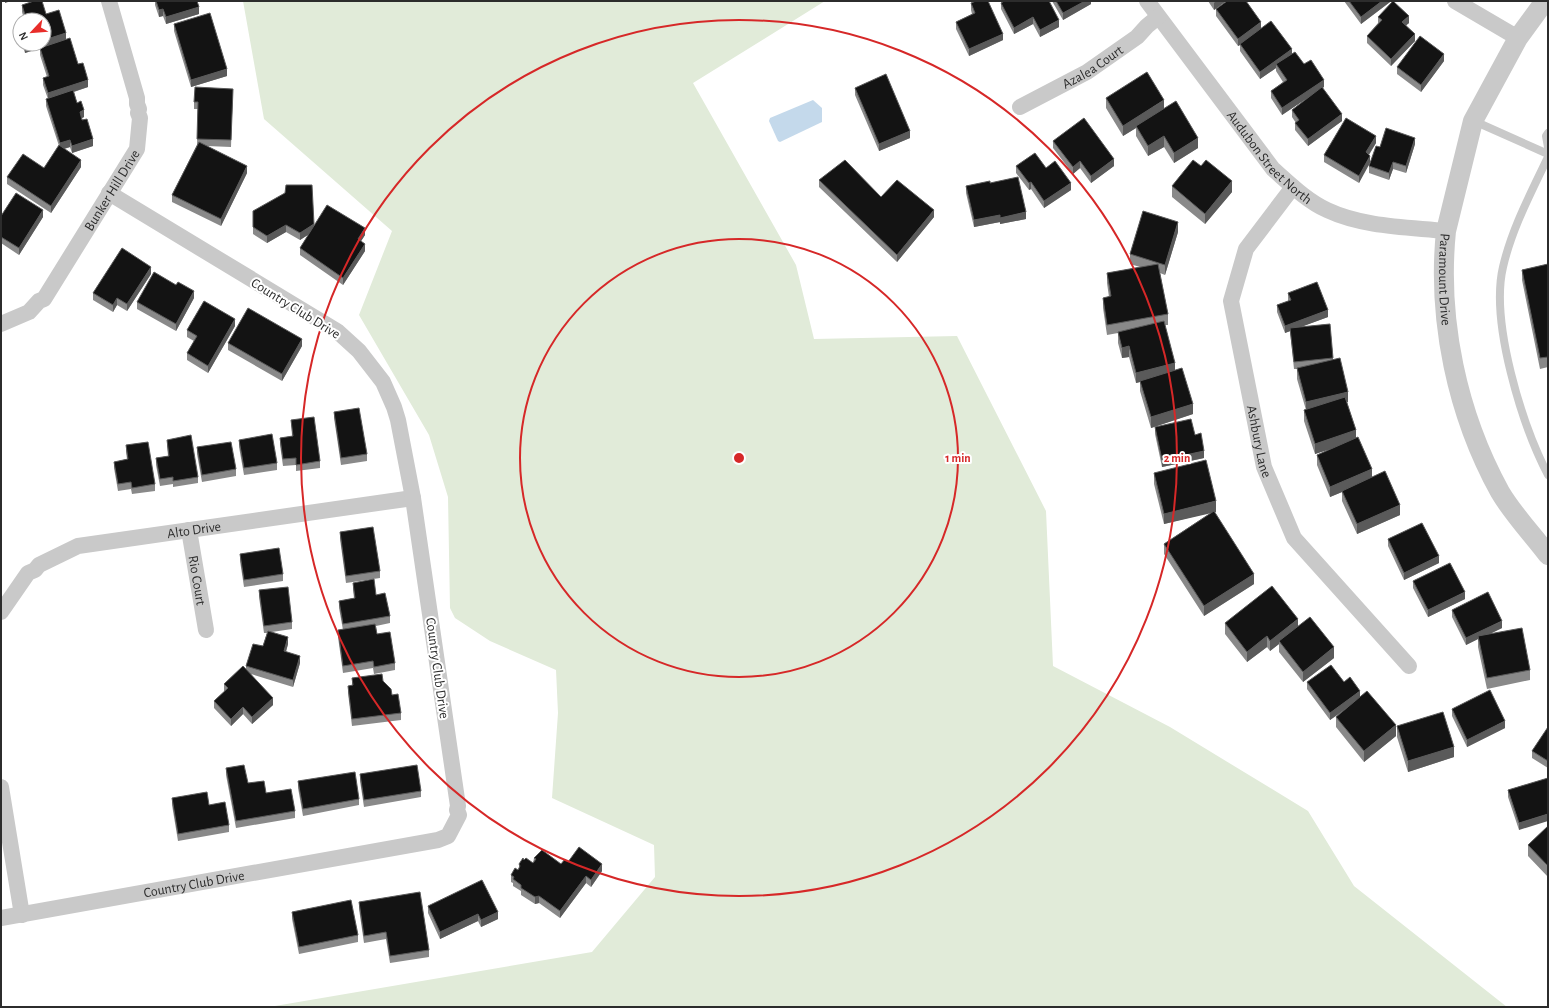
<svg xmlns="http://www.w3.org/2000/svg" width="1549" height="1008" font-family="'Alegreya Sans',sans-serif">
<rect width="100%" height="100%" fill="#fff"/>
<path fill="#e1ebd9" d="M243,1h582l-132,82 103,182 18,74 143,-3 89,175 7,155 117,61 138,84 46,75 153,121h-1238l323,-55 63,-75 -1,-32 -102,-47 6,-85 -2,-43 -66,-29 -35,-23 -5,-10 -2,-111 -19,-62 -70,-120 33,-84 -128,-112z"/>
<path fill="#c4d9eb" d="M813,100l9,8v14l-42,20 -2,-1 -9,-20 1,-3z"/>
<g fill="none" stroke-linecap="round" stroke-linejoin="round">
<path stroke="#c9c9c9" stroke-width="8" d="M1474,121l74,33
M1548,133l-2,3 2,11
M1548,157c-17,36 -36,71 -45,110 -13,55 19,158 45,208"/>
<g stroke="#c9c9c9" stroke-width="16">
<path id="s1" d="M1147,1l126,168c17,15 34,32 54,41 36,17 80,17 119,21"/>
<path d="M1455,1l63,37"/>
<path id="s2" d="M1020,107l67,-35 50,-35 10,-11 11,-9"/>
<path id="s3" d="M1293,187l-47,62 -15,52 33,166 30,71 115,128"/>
<path id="s4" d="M1,324l28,-12 10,-11 5,-2 93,-150 3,-31 -2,-5 1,-4 -2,-5v-6l-28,-97"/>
<path id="s5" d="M189,530l17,100"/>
<path id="s6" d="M1,612l27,-39 7,-3 4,-5 39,-19 335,-48"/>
<path d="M1,787l21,128"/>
<path id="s7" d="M1,918l437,-78 10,-4 11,-21 -2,-5 1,-4 -45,-308 -15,-78 -4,-13 -11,-25 -24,-31 -22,-20 -228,-138"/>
</g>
<path stroke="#c9c9c9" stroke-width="20" id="s8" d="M1545,1l-27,37 -45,83 -27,110c-9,89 11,183 54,261 13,22 32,42 48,63"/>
</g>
<path fill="#898989" d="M155,1h42l2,13 -33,10 -3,-8 -4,1 -4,-12z
M1052,1h39v3l-28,16z
M1208,1h18l-12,9z
M1344,1h46v1l-29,22z
M971,3l32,37 -34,16 -13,-27v-7l16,-8 -1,-4z
M1001,3l58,24 -19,10 -7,-13 -19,10 -13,-25z
M22,5l24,9 20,26 22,47 -14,5 3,11 7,14 -2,1 11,28 -21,7 -2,-6 -6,2 17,18 -30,46 -44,-29v-7l37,-9 15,-22 -13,-40v-7h2l-5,-14v-7l4,-1 -7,-22v-7l3,-1 -18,6 -3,-9h22l-20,-25 -2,-7z
M1216,9l45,19 31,26 12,10 20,23 -2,1 20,33 -34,25 -13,-16v-7h1l-4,-6v-7l15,-12 -25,17 -11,-17v-7l12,-9 -7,-11v-3l-16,11 -20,-28v-6l-2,1 -22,-30z
M1378,17l31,6 -3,2 9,16 -24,25 -24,-23v-7l11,-13z
M20,20v17l-3,-9v-7z
M174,24l53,52 -36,11 -17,-56z
M1444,61l-23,31 -24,-18v-7z
M855,88l55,50 -31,13 -24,-56z
M233,89l-2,58 -24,-1 40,27 -26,53 -49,-24v-7l25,-50 1,-36h-4v-7z
M1106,98l58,11 34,39 -24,15 -10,-16 -16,9 -12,-20v-8l-13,8 -17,-28z
M1053,141l61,25 -23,17 -11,-15 -7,6 -20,-26z
M1376,143l-7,12 -10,28 -35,-21v-7z
M1415,144l-9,29 -13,-4 -4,11 -20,-7v-7l11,-19z
M1016,166l30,2 25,22 -27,18 -13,-19 -2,1 -13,-17z
M819,180l62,17 53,20 -37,45 -78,-75z
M990,183l36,36 -26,5v-2l-26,5 -8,-34v-7z
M1172,186l60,6 -27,32 -33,-27z
M253,211l61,16 51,8 -4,6 4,10 -22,34 -43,-30v-7l9,-14 -9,6 -14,-8 -19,11 -14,-9z
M1,216l42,1 -24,38 -18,-12z
M1178,232l-13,43 -5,-2 8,41v11h-3l10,45 18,44 -42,14 -11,-37v-9l-4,1 -7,-26 -7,1 -4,-15v-10l-11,2 -4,-27v-10l6,-1 -2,-14v-10l33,-6 -10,-3v-10z
M1548,264v103l-8,2 -18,-89v-10z
M151,274l-24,37 -10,-6 -4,7 -20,-12v-7z
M1288,293l40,24 -28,10 30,-3 3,35 15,43h-1l9,36 16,39 28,38 -43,19 -15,-33v-9l-12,5 -13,-32v-10l13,-6 -15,5 -11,-33v-11h2l-9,-31v-10h-3l-4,-38 -5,2 -8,-21v-7l11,-4z
M194,298l-18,33 -39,-22v-7z
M235,326l-27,47 -21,-13v-7l7,-12 -7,-4v-7z
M228,343l74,3 -20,35 -54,-31z
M334,412l33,42v7l-26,4 -7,-47z
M291,420l29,41v7l-24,3v-6l-13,1 -3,-21v-7l12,-2z
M1155,427l40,8 9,23 -42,9 -7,-33z
M167,440l31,37v6l-25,4v-3l-13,2 -4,-21v-7l12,-2 -1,-10z
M239,440l38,23v7l-33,5 -5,-28z
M126,445l29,39v7l-23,3 -1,-5 -13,2 -4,-23v-6l13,-3 -1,-7z
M197,447l39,22v7l-34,6 -5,-28z
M1154,473l62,39h-2l40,72 -50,32 -40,-62v-10l48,-32 -48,12 -10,-40z
M340,532l40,39v7l-34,5 -6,-44z
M1388,539l51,24 -35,17 -16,-34z
M240,554l43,20v7l-39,6 -4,-26z
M1413,581l52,18 -37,18 -15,-29z
M353,583l23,12 14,21v7l-14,3 1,8 18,29v7l-21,4 -1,-6 -30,5 -5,-36v-7h5l-4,-22v-7l15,-3 -1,-8z
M259,590l33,32v7l-20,3 16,12 -2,8 14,11 -7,24 -42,-13 22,31 -21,19 -9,-10 -12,12 -17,-18v-7l10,-9v-8l22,-14v-4l17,-20 4,-13h-3l-5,-36z
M1452,610l50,18 -14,7 42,35v10l-43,9 -9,-42v-8l-12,6 -14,-28z
M1225,623l73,4 36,31 -31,24 -24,-30v-8l-9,7 -3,-4 -20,15 -22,-28z
M352,678l31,3 18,32v7l-49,6 -4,-33v-7h4z
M1307,682h37l16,15 36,39 -32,26 -28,-35v-10l3,-3 -9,6 -23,-31z
M1452,709l53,19 -38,19 -15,-31z
M1397,726l57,31 -46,15 -11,-35z
M1548,727v41l-16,-10v-7z
M226,768l22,15 18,10 29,18v7l-59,10 -10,-53z
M360,774l61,17v6l-57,10 -4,-26z
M1548,778l-29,52 -11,-33v-7z
M298,781l61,18v6l-56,11 -5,-28z
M172,798l57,27v7l-51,9 -6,-36z
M1548,826v51l-20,-21v-11z
M534,858l27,6 7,-2 34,9 -11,16 -5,-4 -26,35 -21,-15 -4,1 -14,-9v-4l-8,-5v-3l-2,-1v-7l7,-5 1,-1v-5l5,-4 9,3z
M359,902l70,48v7l-39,6 -4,-24 -22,4 -5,-34z
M428,906l70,6v7l-17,8 -3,-6 -38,18 -12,-26z
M292,912l66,23v7l-59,12 -7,-35z"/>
<path fill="#5a5a5a" d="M5,1h6l-6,2z
M1085,1h6v3l-28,16v-7z
M1216,1h10l-12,9v-7z
M1382,1h8v1l-29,22v-7z
M199,7v7l-33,10v-7z
M163,9v7l-4,1v-7z
M1409,16v7l-7,6v-7z
M1033,17v7l-19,10v-6z
M1059,20v7l-19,10v-7z
M1261,22v7l-21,15v1l-2,1v-7z
M66,33v7l-41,13v-7l5,-2h14v-4z
M1003,34v6l-34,16v-7z
M1415,34v7l-24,25v-7z
M1292,49v7l-16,8v4l-16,11v-7z
M1444,54v7l-23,31v-7z
M227,69v7l-36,11v-7z
M88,80v7l-40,13v-7z
M1324,80v7l-42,28v-7z
M1164,100v11l-28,15v2l-13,8v-10z
M84,110v7l-4,2v-7z
M1342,114v7l-34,25v-7z
M910,131v7l-31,13v-7z
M1164,136v11l-16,9v-10z
M1376,136v7l-10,16v-7z
M1198,138v10l-24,15v-10z
M1415,138v6l-9,29v-7z
M93,139v7l-21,7v-7z
M70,140v7l-10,3v-7z
M1370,156v7l-11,20v-7z
M1114,159v7l-23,17v-7z
M81,160v7l-30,46v-7z
M1080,161v7l-7,6v-7z
M1393,162v7l-4,11v-7z
M247,166v7l-26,53v-7z
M1232,181v11l-27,32v-10z
M1031,182v7l-2,1v-7z
M1071,183v7l-27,18v-7z
M43,210v7l-24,38v-7z
M934,210v7l-37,45v-7z
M1026,212v7l-26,5v-6z
M1000,215v7l-26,5v-7z
M1178,222v10l-13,43v-10z
M314,224v7l-14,9v-7z
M286,225v7l-19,11v-7z
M365,228v7l-7,11v-7z
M365,244v7l-22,34v-7z
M151,267v7l-24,37v-7z
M194,291v7l-18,33v-7z
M117,298v7l-4,7v-7z
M1328,310v7l-43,16v-7z
M235,319v7l-27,47v-7z
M302,339v7l-20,35v-7z
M1129,346v11l-7,1v-10z
M1175,363v10l-39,10v-10z
M1348,392v10l-42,10v-10z
M1193,404v10l-42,14v-11z
M1356,430v11l-41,13v-10z
M1204,451v7l-42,9v-7z
M1372,469v10l-30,12v1l-12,5v-10z
M1216,501v11l-52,12v-10z
M1400,505v10l-43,19v-10z
M1439,556v7l-35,17v-7z
M1254,574v10l-50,32v-10z
M1465,592v7l-37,18v-7z
M1298,619v10l-19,12v3l-9,7v-10z
M1502,621v7l-23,11 -1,-3v3l-12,6v-7z
M1267,636v11l-20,15v-10z
M288,637v7l-4,14v-7z
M1334,647v11l-31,24v-10z
M300,656v7l-7,24v-7z
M1360,691v7l-30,22v-7z
M273,698v7l-21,19v-7z
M243,707v7l-12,12v-7z
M1505,721v7l-38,19v-7z
M1396,725v11l-32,26v-11z
M1454,747v10l-46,15v-11z
M1548,814v7l-29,9v-7z
M602,864v7l-11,16v-7z
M586,876v7l-26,35v-7z
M539,896v7l-4,1v-7z
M498,912v7l-17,8v-7z
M478,914v7l-38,18v-7z"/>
<path fill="#131313" stroke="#5a5a5a" d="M34,1h8l4,13 13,-4 7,23 -22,7v-20h-24l6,-2 -4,-13z
M156,1h41l2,6 -33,10 -3,-8 -4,1z
M976,1h12l15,33 -34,15 -13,-27 19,-9 -4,-10z
M1004,1h45l10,19 -19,10 -7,-13 -19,11 -13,-25z
M1056,1h29l-22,12z
M1227,1h19l15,21 -23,17 -22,-30z
M1349,1h33l-21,16z
M1393,1l16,15 -7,6 13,12 -24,25 -24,-23 15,-16 -4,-3z
M210,13l17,56 -36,11 -17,-56z
M20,20v10l-3,-9z
M1271,21l21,28 -32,23 -20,-28z
M1420,36l24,18 -23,31 -24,-18z
M70,38l8,26 5,-1 5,17 -40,13 -5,-15 6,-2 -9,-28z
M1295,52l9,12 7,-4 13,20 -42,28 -11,-17 16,-11 -11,-16z
M1147,72l17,28 -41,26 -17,-28z
M886,74l24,57 -31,13 -24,-56z
M195,87l38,2 -2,51 -34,-1 1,-37h-4z
M1322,87l20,27 -34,25 -13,-16 4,-3 -7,-10z
M73,90l4,13 4,-2 3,9 -4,2 2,8 5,-1 6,20 -21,7 -2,-6 -10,3 -14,-44z
M1176,101l22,37 -24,15 -10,-17 -16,10 -12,-20z
M1084,118l30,41 -23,17 -11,-15 -7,6 -20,-26z
M1346,118l30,18 -10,16 4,4 -11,20 -35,-21z
M1386,128l29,10 -9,28 -13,-4 -4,11 -20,-7 7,-20 4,1z
M199,142l48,24 -26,53 -49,-24z
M59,145l22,15 -30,46 -44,-29 16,-23 21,14z
M1035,153l11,15 9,-7 16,22 -27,18 -13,-19 -2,1 -13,-17z
M845,160l36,37 16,-17 37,30 -37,45 -78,-75z
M1193,160l8,6 5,-6 26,21 -27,33 -33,-28z
M1018,177l8,35 -26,6v-3l-26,5 -8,-34 24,-5v2z
M286,185h26l2,39 -14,9 -14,-8 -19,11 -14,-9v-16l32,-18z
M16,193l27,17 -24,38 -18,-11v-21z
M327,205l38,23 -7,11 7,5 -22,34 -43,-30z
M1143,211l35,11 -13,43 -35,-11z
M122,248l29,19 -24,37 -10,-6 -4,7 -20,-12z
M1158,264l10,50 -61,11 -4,-27 8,-2 -4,-23z
M1548,264v93l-8,1 -18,-88z
M154,272l22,13 2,-3 16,9 -18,33 -39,-22z
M1317,282l11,28 -43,16 -8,-21 14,-5 -3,-7z
M204,301l31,18 -27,47 -21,-13 10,-17 -10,-6z
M248,308l54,31 -20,35 -54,-31z
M1164,321l11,42 -39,10 -7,-27 -7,2 -4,-16z
M1330,324l3,34 -39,4 -4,-34z
M1340,358l8,34 -42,10 -9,-34z
M1182,368l11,36 -42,13 -11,-36z
M1345,397l11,33 -41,14 -11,-34z
M359,408l8,46 -26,4 -7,-46z
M314,417l6,44 -24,4v-7l-13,1 -3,-21 13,-2 -2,-16z
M1191,419l4,16 6,-2 3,18 -42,9 -7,-33z
M272,434l5,29 -33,5 -5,-28z
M191,435l7,42 -25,4v-4l-13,2 -4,-21 13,-2 -2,-16z
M1358,437l14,32 -42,18 -13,-32z
M148,442l7,42 -23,4 -1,-6 -13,2 -4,-22 14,-3 -2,-14z
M231,442l5,27 -34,6 -5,-28z
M1206,460l10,41 -52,13 -10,-41z
M1385,471l15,34 -43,19 -15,-33z
M1214,511l40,63 -50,32 -40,-62z
M1422,523l17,33 -35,17 -16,-34z
M373,527l7,44 -34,5 -6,-44z
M279,548l4,26 -39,6 -4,-26z
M1450,563l15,29 -37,18 -15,-29z
M374,579l2,16 9,-2 5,23 -47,8 -4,-23 16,-3 -2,-15z
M1272,586l26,33 -28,22 -3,-5 -20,16 -22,-29z
M288,587l4,35 -28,4 -5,-36z
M1488,592l14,29 -36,17 -14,-28z
M1310,617l24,30 -31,25 -24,-31z
M375,624l2,10 13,-2 5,31 -21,4 -1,-6 -30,5 -5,-36z
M1522,628l8,42 -43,8 -9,-42z
M268,631l20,6 -4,14 16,5 -7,24 -47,-14 7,-22 10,2z
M1331,665l13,17 6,-5 10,14 -30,22 -23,-31z
M243,666l30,32 -21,19 -9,-10 -12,12 -17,-18 14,-13 -4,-4z
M382,674l1,7 8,8 1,6 6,-1 3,19 -49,6 -4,-33 5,-1 -1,-7z
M1490,690l15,31 -38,19 -15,-31z
M1367,691l29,34 -32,26 -28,-34z
M1443,712l11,35 -46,14 -11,-35z
M1548,727v34l-16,-10z
M244,765l4,18 16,-2 2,12 25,-4 4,22 -59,10 -10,-53z
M417,765l4,26 -57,9 -4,-26z
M355,772l4,27 -56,10 -5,-28z
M1548,778v36l-29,9 -11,-33z
M207,792l2,13 16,-3 4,23 -51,9 -6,-36z
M1548,826v40l-20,-21z
M579,847l23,17 -11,16 -5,-4 -26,35 -21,-15 -4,1 -14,-9v-3l-8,-6 1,-2 -3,-2 4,-7 3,2 2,-4 -1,-2 4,-6 1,2 2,-2 7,5 3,-4 -2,-1 8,-8 19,14 4,-5 3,3z
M482,880l16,32 -17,8 -3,-6 -38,18 -12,-26z
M420,892l9,58 -39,6 -4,-24 -22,4 -5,-34z
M351,900l7,35 -59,12 -7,-35z"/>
<g fill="none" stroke="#d62828" stroke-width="2">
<circle cx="739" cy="458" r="219"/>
<circle cx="739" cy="458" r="438"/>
</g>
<g text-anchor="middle" stroke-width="4" stroke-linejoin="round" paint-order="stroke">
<g font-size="14" fill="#2c2c2c" stroke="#fff">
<text dy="5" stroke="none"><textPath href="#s2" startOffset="83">Azalea Court</textPath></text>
<text dy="5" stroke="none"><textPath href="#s1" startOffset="199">Audubon Street North</textPath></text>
<text dy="5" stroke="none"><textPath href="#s4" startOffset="179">Bunker Hill Drive</textPath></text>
<text dy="5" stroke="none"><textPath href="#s8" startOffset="302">Paramount Drive</textPath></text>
<text transform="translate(296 308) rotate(32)" y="5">Country Club Drive</text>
<text dy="5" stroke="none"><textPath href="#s3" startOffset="275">Ashbury Lane</textPath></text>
<text dy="5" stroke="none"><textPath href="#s6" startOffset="222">Alto Drive</textPath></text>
<text dy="5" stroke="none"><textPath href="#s5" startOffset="51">Rio Court</textPath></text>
<text transform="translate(438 668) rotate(82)" y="5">Country Club Drive</text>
<text dy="5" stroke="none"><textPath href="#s7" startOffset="196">Country Club Drive</textPath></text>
</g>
</g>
<circle cx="739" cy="458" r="6" fill="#d62828" stroke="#fff" stroke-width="2"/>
<g font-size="12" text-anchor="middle" font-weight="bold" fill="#d62828" stroke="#fff" stroke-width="4" stroke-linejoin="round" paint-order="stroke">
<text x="958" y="462">1 min</text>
<text x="1177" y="462">2 min</text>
</g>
<rect width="1549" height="1008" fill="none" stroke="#2c2c2c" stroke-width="4"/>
<g transform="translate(32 32) rotate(244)"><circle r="19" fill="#ffffff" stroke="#ababab"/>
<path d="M0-3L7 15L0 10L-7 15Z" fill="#e82d2a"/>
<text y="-6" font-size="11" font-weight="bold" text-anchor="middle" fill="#2c2c2c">N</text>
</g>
</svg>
